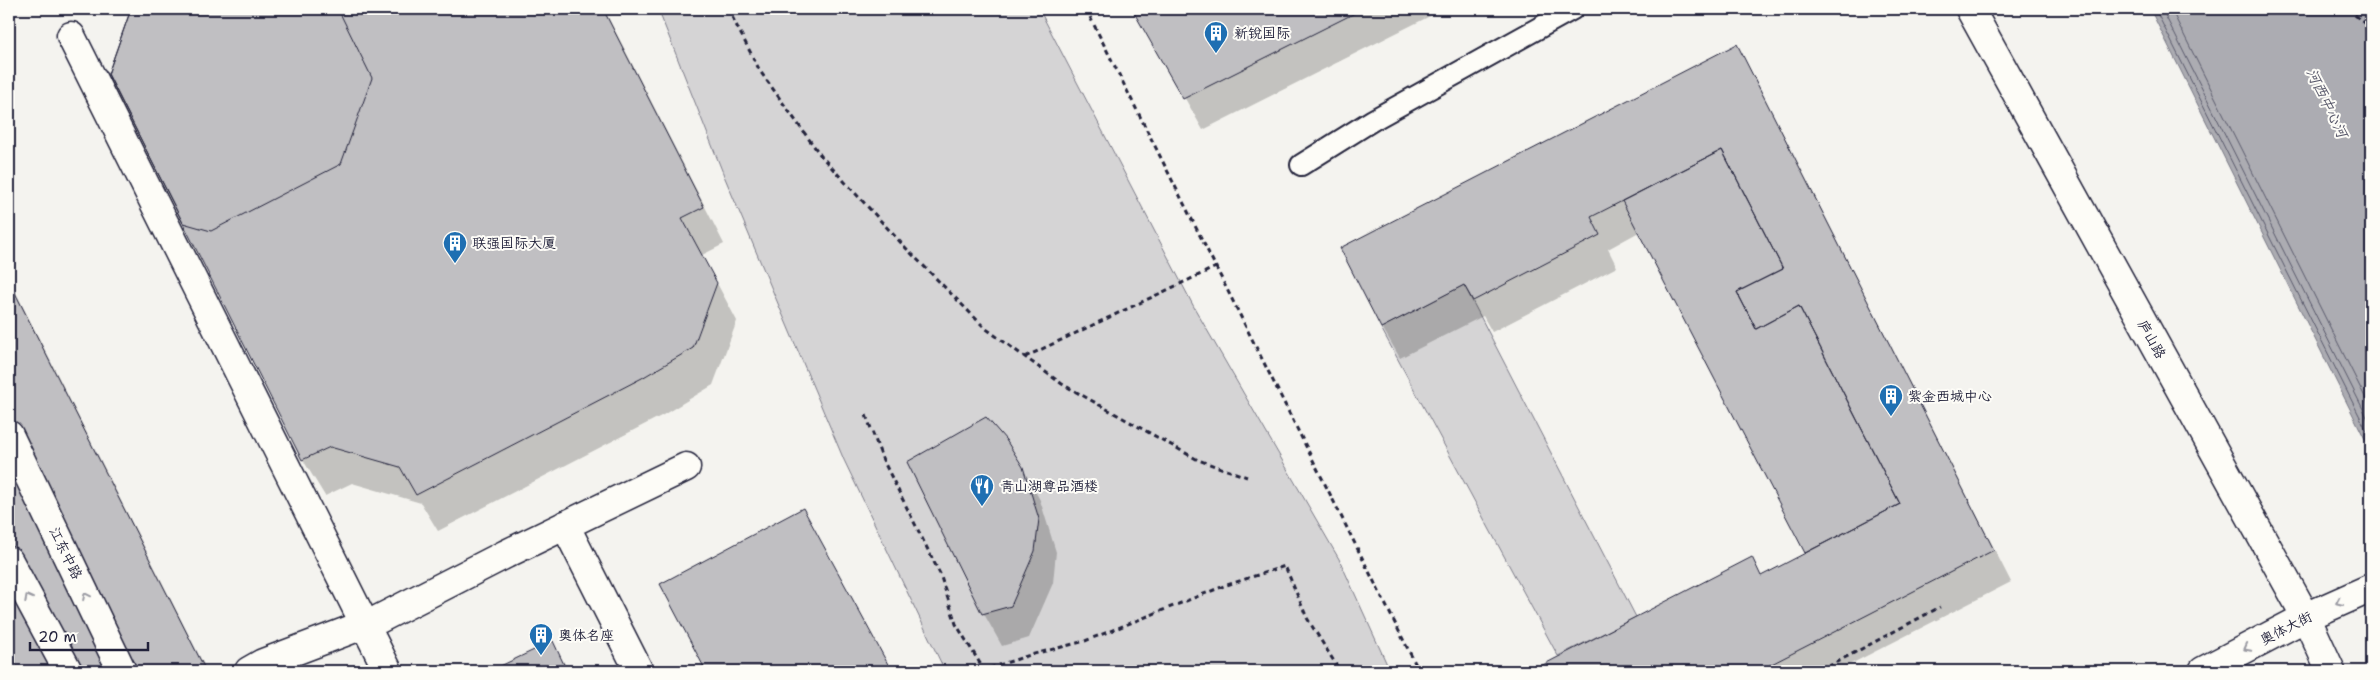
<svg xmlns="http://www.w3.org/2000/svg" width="2380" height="680" font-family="'Shantell Sans','LXGW WenKai TC',sans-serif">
<rect width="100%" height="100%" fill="#f4f3ef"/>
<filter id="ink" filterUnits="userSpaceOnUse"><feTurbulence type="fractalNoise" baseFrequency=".02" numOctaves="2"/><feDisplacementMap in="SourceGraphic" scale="10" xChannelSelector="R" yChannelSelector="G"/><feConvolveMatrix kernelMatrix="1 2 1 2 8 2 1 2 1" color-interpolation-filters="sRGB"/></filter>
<g filter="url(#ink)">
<path fill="#d5d4d5" stroke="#7c7b88" d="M658,9h381l156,300 144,250 51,112h-445l-101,-211 -119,-282z
M1464,285l172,332 -78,39 -177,-328z"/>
<path fill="#acacb2" stroke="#757582" d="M2150,9h221v442z"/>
<path fill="#0003" d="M136,9h468l120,235 -22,11 35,66 -24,64 -50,30 -225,116 -17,-28 -69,-20 -27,13 -22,-36 -194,-386 23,-64z
M1134,9h310l-241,121z
M1736,45l18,32 257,505 -174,89h-304l218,-113 11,19 45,-23 -168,-322 -31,17 9,18 -125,65 -9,-16 -83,42 -18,-31z
M9,279l198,392h-188l-10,-21z
M909,462l113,6 18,32 16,52 -3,31 -24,55 -27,8 -18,-32z
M820,542l71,129h-184l-45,-86z
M552,643l17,28h-76z"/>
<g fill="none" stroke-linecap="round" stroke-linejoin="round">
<path stroke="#59596b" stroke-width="1" d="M2155,9l216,430
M2162,9l209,416
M2171,9l200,400"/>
</g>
<path fill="#c0bfc2" stroke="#22223b" d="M131,9h472l101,198 -22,11 35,65 -24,65 -51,30 -226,117 -16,-28 -70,-20 -28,13 -194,-386z
M131,9h207l34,69 -31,86 -130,67 -28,-8 -75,-149z
M1132,9h231l-180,90z
M1737,44l257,506 -236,121h-227l221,-114 9,19 139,-72 -101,-198 -43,23 -19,-37 46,-23 -61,-119 -131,67 9,18 -127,66 -9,-16 -83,43 -41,-80z
M1722,150l61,119 -46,23 19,37 43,-23 101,198 -95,49 -183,-352z
M9,281l197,390h-188l-9,-18z
M986,417l20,23 17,27 16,52 -4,32 -24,55 -29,8 -75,-152z
M803,508l87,160 -7,3h-177l-46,-87z
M553,641l14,30h-77z"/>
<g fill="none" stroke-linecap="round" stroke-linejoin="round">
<g stroke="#22223b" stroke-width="24">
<path id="service" d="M1301,165l72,-45 200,-111"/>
</g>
<g stroke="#22223b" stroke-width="31">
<path id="tertiary" d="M71,36l317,635
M9,435l113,236
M565,525l74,146
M249,671l14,-8 116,-44 127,-65 180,-87"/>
</g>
<g stroke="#22223b" stroke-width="31">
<path id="secondary" d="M1970,9l336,608 25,54
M2203,671l103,-54 65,-29"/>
</g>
<g stroke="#22223b" stroke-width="31">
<path id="primary" d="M9,561l59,110"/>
</g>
<path stroke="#22223b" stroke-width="3" stroke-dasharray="5 4" stroke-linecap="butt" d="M728,9l32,62 61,85 82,89 82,83 77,56 136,76 49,17
M1086,9l333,662
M2348,9l23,20
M1025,357l191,-90
M866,415l16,43 58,116 16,50 28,46 46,-15 55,-14 139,-55 61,-20 22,52 33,53
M1820,671l120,-64"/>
<use href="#service" stroke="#fdfcf7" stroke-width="20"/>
<use href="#tertiary" stroke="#fdfcf7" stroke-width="28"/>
<use href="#secondary" stroke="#fdfcf7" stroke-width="28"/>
<use href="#primary" stroke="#fdfcf7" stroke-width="28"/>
</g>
<defs><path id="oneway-chevron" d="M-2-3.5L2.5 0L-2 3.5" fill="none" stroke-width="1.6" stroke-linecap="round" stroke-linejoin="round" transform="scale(1.25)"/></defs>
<g stroke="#9a9aa2">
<use href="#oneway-chevron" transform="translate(86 596) rotate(-116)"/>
<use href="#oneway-chevron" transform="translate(28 598) rotate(-118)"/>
<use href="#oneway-chevron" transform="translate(2339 602) rotate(155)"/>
<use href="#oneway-chevron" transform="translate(2247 648) rotate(152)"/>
</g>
</g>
<defs>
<g id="building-pin" transform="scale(1.25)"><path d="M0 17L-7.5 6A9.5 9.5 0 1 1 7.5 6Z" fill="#1f6fb2" stroke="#fdfcf7"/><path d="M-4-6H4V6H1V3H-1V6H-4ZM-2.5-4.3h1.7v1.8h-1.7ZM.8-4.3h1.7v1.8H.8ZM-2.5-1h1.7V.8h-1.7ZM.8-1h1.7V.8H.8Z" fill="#fff"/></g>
<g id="restaurant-pin" transform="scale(1.25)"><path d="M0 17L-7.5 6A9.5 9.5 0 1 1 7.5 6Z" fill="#1f6fb2" stroke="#fdfcf7"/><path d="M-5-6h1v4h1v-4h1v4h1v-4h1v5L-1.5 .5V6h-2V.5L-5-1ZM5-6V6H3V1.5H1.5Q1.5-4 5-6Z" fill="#fff"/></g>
</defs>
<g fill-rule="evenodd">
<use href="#building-pin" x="1216" y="33"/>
<use href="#building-pin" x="455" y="243"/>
<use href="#building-pin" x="1891" y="396"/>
<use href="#restaurant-pin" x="982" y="486"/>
<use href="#building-pin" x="541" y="635"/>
</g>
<g text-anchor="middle" stroke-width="4" stroke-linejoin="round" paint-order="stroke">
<g font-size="14" fill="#22223b" stroke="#fdfcf7" text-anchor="start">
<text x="1234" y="38">新锐国际</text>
<text x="472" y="248">联强国际大厦</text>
<text x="1908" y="401">紫金西城中心</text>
<text x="1000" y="491">青山湖尊品酒楼</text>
<text x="558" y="640">奥体名座</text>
</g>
<g font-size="14" fill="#22223b" stroke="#fdfcf7">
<text transform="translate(2152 339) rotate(61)" y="5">庐山路</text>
<text transform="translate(66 553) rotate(64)" y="5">江东中路</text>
<text transform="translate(2286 628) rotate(-27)" y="5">奥体大街</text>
</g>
<g font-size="15" font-style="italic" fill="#59596b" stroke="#fdfcf7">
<text transform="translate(2327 103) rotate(64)" y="5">河西中心河</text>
</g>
</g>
<rect width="2380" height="680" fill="none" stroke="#fdfcf7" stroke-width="30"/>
<rect x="15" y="15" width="2350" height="650" fill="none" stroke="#22223b" stroke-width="2" filter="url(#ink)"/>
<path d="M30 642v8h118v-8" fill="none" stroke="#22223b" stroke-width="2.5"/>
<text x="38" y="642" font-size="15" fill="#22223b" stroke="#fdfcf7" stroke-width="4" paint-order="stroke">20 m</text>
</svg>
